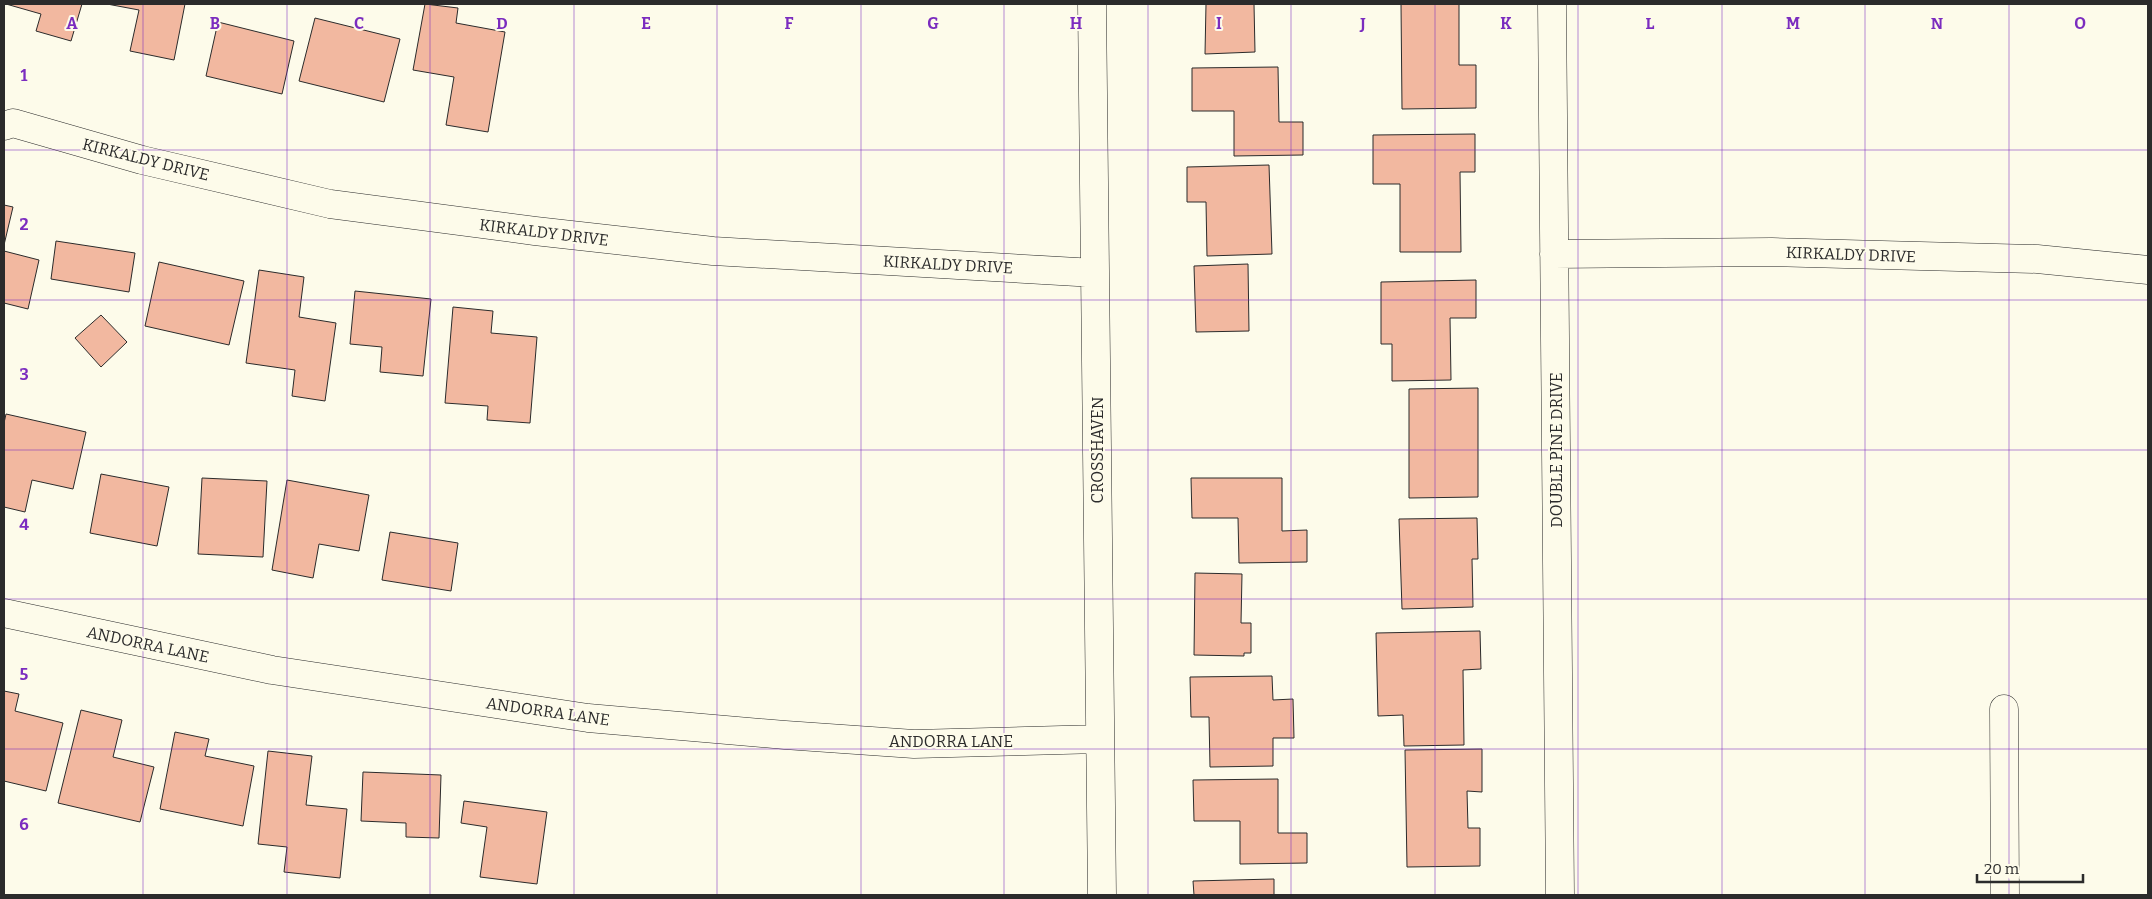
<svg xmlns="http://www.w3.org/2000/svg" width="2152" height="899" font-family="Bitter,serif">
<rect width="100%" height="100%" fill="#fdfbea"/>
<path fill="#f2b8a0" stroke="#2b2b2b" d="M6,4h76l-11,37 -35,-10 5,-17z
M107,4h78l-11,56 -44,-9 9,-41z
M425,4l33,4 -2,15 49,9 -17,100 -42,-7 8,-48 -41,-7z
M1206,4h48l1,48 -50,2z
M1401,4h58v61h17v43l-74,1z
M315,18l85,21 -16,63 -85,-21z
M218,22l76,19 -12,53 -76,-18z
M1278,67l1,55h24v33l-69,1v-45h-42v-43z
M1475,134v38h-15l1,80h-61v-68h-27v-49z
M1269,165l3,89 -65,2 -1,-54h-19v-35z
M4,205l9,2 -9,38z
M56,241l79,12 -6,39 -78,-13z
M4,251l35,9 -11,49 -24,-6z
M159,262l85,19 -15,64 -84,-19z
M1248,264l1,67 -53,1 -2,-66z
M259,270l45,7 -5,40 37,6 -11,78 -33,-5 3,-26 -49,-7z
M1476,280v38h-26l1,62 -59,1v-37h-11v-62z
M355,291l76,8 -8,77 -43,-4 2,-25 -32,-3z
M453,307l40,4 -2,22 46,4 -7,86 -43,-3 1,-14 -43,-3z
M101,315l26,27 -26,25 -26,-29z
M1478,388v109l-69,1v-109z
M6,414l80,18 -13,57 -41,-9 -7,32 -21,-5v-84z
M101,474l68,13 -12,59 -67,-13z
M202,478l65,3 -4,76 -65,-3z
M1191,478h91v53l25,-1v32l-68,1 -1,-45h-46z
M287,480l82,15 -10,56 -40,-7 -6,34 -41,-8z
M1477,518l1,41h-6l1,48 -71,2 -3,-90z
M390,532l68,11 -7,48 -69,-11z
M1195,573l47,1 -1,49h10v30h-7v3l-50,-1z
M1480,631l1,38 -18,1 1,75 -60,1 -1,-31 -25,1 -2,-83z
M1272,676l1,24 20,-1 1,39h-21v28l-63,1 -1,-50h-18l-1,-40z
M4,691l15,3 -4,17 48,12 -17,68 -42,-10z
M81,710l41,10 -9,37 41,10 -14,55 -82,-19z
M175,732l34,7 -4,17 49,10 -11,60 -83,-17z
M1482,749v43l-15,-1 1,37h12v38l-73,1 -2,-117z
M268,751l44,5 -6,49 41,4 -7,69 -56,-6 3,-25 -29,-3z
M363,772l78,3 -2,63 -33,-1v-14l-45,-2z
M1278,779v54h29v30l-67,1v-43h-46l-1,-41z
M464,801l83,11 -10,72 -57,-7 7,-50 -26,-4z
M1274,879v16h-80l-1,-14z"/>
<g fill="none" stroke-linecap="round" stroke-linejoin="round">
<g stroke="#2b2b2b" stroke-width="29">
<path id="minor" d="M1092,4l10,891
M1552,4l8,891
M4,126l9,-3 129,37 188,44 205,27 178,20 382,22
M1554,254l218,-2 265,7 111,11
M4,613l268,57 316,48 197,17 129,9 185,-5
M2004,709l1,186"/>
</g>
<use href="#minor" stroke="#fdfbea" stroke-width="28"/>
</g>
<path fill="none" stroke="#7b2cbf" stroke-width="1" stroke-opacity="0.55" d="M143,4v891M287,4v891M430,4v891M574,4v891M717,4v891M861,4v891M1004,4v891M1148,4v891M1291,4v891M1435,4v891M1578,4v891M1722,4v891M1865,4v891M2009,4v891M4,150h2144M4,300h2144M4,450h2144M4,599h2144M4,749h2144"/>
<g text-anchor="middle" stroke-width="4" stroke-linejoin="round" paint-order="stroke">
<g font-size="16" fill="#2b2b2b" stroke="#fdfbea">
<text transform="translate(146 159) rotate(14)" y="6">KIRKALDY DRIVE</text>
<text transform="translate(544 232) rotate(7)" y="6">KIRKALDY DRIVE</text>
<text transform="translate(1851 254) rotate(2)" y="6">KIRKALDY DRIVE</text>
<text transform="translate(948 264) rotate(3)" y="6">KIRKALDY DRIVE</text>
<text transform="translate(1097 450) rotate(-90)" y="6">CROSSHAVEN</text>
<text transform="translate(1556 450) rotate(-90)" y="6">DOUBLE PINE DRIVE</text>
<text transform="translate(148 644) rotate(12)" y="6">ANDORRA LANE</text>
<text transform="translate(548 711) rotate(8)" y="6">ANDORRA LANE</text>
<text x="951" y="747">ANDORRA LANE</text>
</g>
</g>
<g font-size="16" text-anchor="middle" font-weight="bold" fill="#7b2cbf" stroke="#fdfbea" stroke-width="4" stroke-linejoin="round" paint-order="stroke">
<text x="72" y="29">A</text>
<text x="215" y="29">B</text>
<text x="359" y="29">C</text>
<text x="502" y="29">D</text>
<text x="646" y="29">E</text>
<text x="789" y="29">F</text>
<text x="933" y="29">G</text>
<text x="1076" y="29">H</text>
<text x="1219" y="29">I</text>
<text x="1363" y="29">J</text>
<text x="1506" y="29">K</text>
<text x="1650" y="29">L</text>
<text x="1793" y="29">M</text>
<text x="1937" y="29">N</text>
<text x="2080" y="29">O</text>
<text x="24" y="81">1</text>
<text x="24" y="230">2</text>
<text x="24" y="380">3</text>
<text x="24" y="530">4</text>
<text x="24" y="680">5</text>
<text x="24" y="830">6</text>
</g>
<rect width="2152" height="899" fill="none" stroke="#2b2b2b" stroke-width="10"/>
<path d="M1977 874v8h106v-8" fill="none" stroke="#2b2b2b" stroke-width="2.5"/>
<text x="1984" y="874" font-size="15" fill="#2b2b2b" stroke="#fdfbea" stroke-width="4" paint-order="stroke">20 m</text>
</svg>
